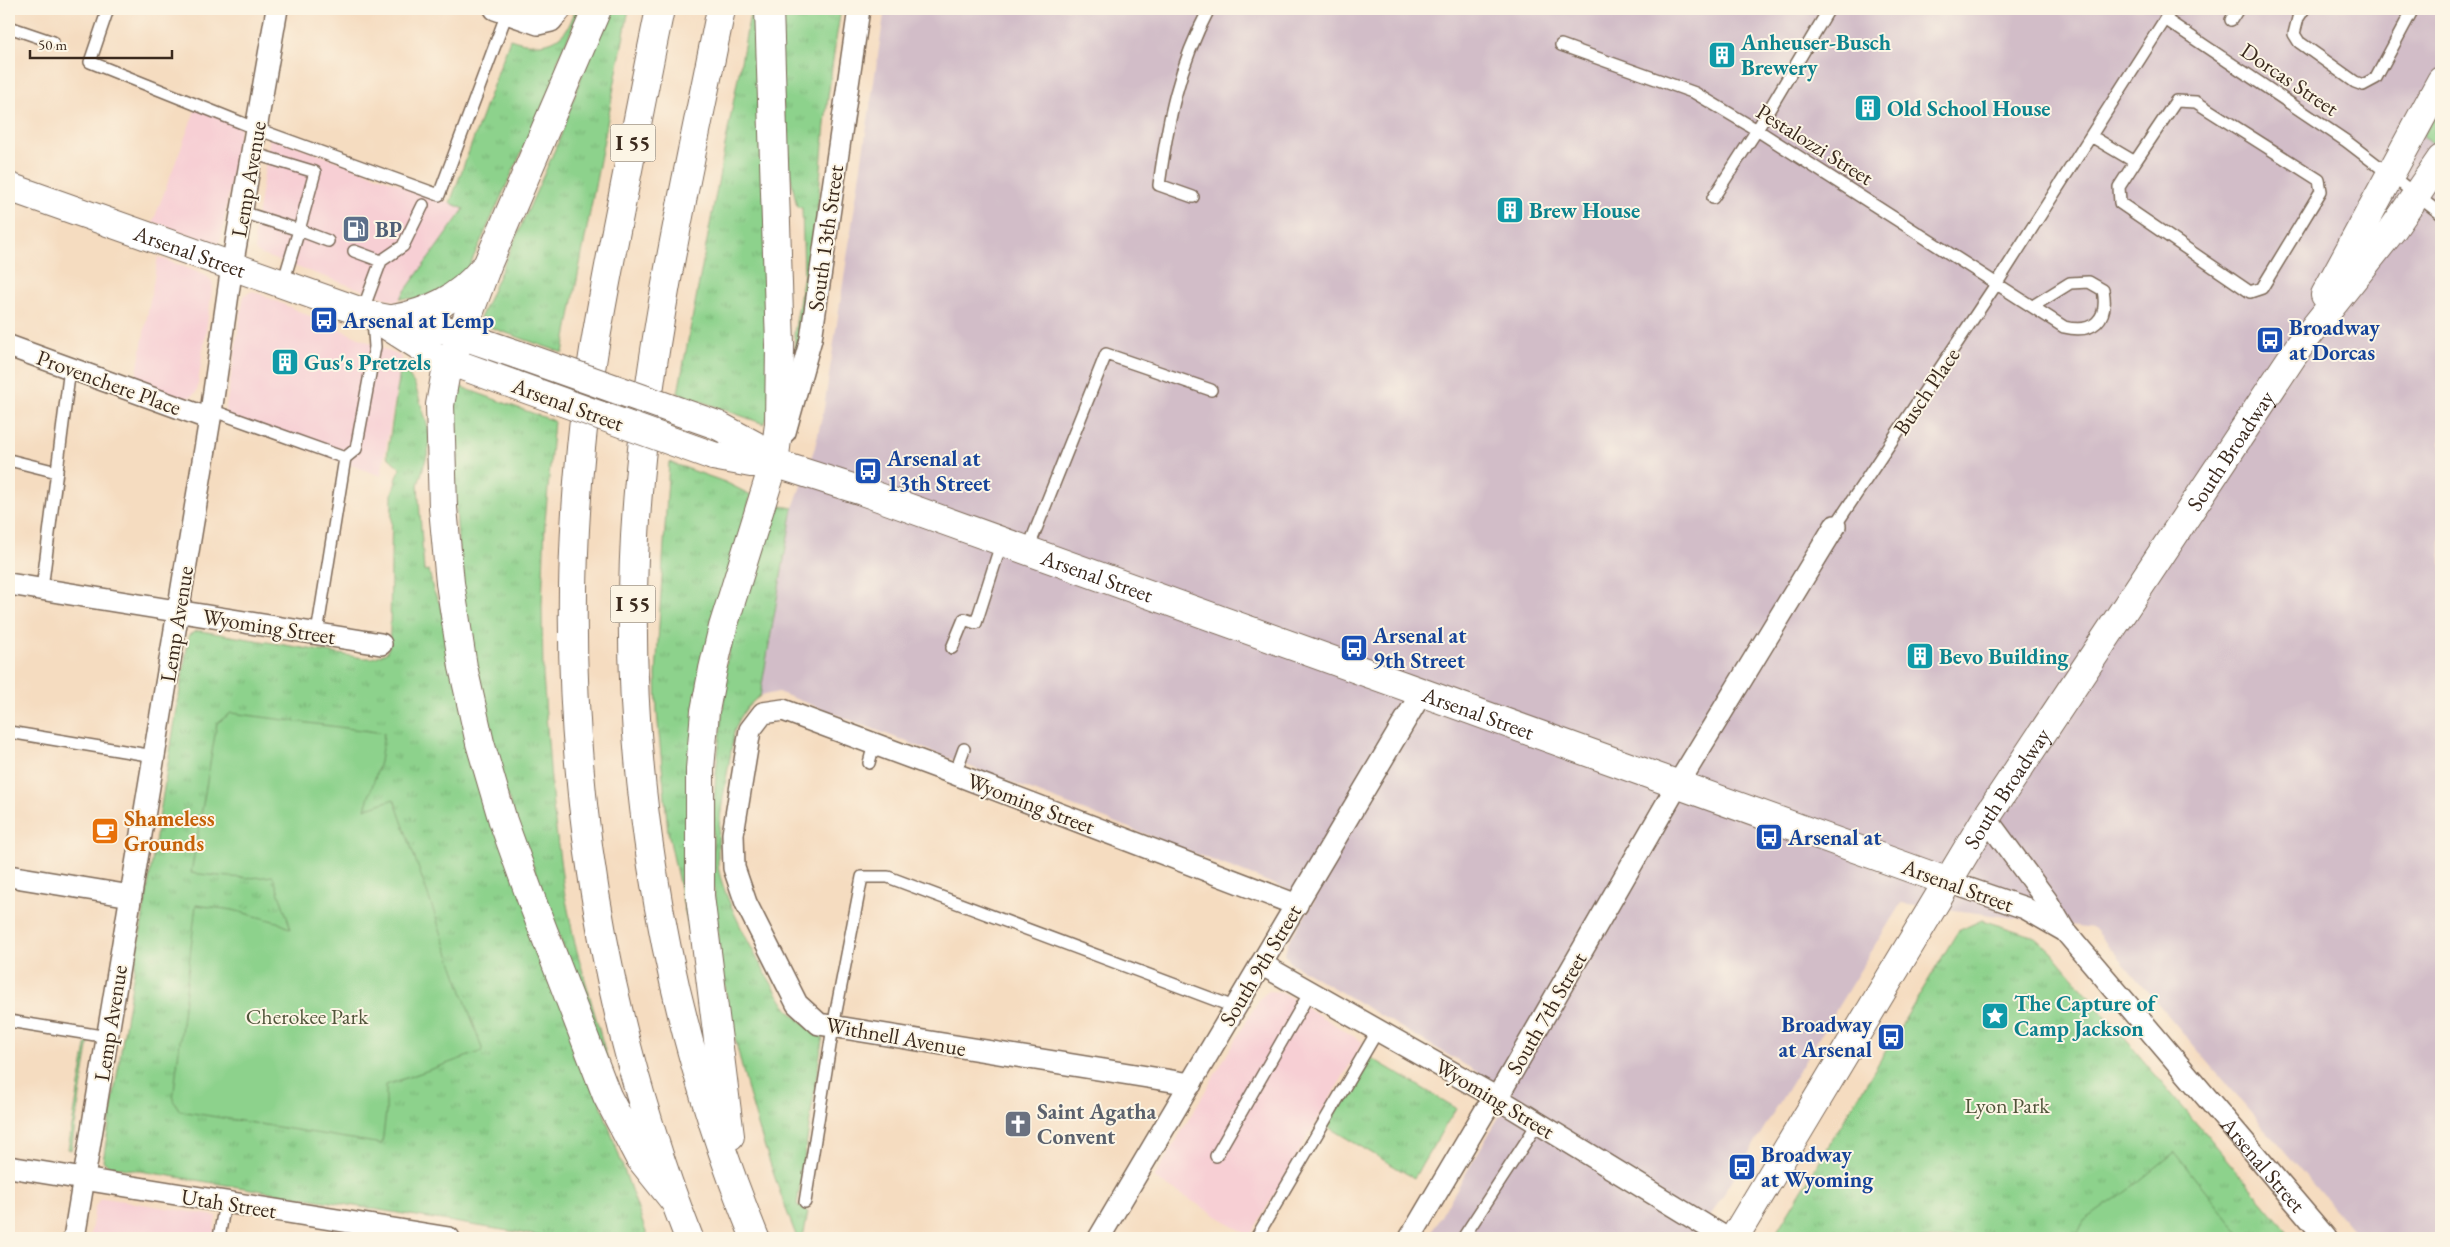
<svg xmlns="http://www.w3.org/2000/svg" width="2450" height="1247" font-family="'EB Garamond',serif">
<defs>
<pattern id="grass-tufts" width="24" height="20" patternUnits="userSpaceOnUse" patternTransform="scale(1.25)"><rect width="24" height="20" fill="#8dd28c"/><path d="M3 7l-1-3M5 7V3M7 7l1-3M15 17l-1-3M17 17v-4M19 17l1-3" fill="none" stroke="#7bb478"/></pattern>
</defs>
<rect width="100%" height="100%" fill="#fcf5e5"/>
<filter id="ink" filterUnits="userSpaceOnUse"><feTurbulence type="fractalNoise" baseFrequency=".02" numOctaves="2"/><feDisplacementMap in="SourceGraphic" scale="10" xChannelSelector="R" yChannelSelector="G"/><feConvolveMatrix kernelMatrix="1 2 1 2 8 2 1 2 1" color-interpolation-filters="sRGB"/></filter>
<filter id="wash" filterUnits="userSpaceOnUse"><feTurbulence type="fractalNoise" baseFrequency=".0096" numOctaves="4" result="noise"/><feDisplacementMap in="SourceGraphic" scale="20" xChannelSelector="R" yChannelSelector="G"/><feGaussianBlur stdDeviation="1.12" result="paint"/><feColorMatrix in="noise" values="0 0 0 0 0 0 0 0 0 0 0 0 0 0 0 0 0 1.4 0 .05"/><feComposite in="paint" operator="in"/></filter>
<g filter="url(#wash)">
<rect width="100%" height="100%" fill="#f5dcc0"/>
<path fill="#f7cfd4" d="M196,108l45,17 -20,113 -2,5h-6l-60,-21z
M270,136l194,72 -67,94 -135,-47 -7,-4 -1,-14z
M158,257l42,16 8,4 5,7 -16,107 -5,5 -8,3 -49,-16z
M253,291l149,66 -21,119 -157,-57 20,-124z
M1269,991l12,1 82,50 -113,194 -96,-58 106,-180z
M105,1198l111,18 -3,22h-123l5,-31 5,-8z"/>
<path fill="#d2bdc8" d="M885,9h1556v1229h-82l-266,-310 -192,-25 -204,335h-269l85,-145 -222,-130 -6,-9 3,-12 27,-42 -537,-208 -18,4 33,-188 22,-61 9,-39z"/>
<path fill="url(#grass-tufts)" stroke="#647e55" d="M575,9h6l-24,53 2,8 -2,5 -88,192 -18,20 -36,12 -15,-1 64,-89 -14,-6 60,-164c31,11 57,6 65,-30z
M605,9h24l-66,344 -85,-30 82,-185z
M751,9h9l11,402 -7,13 -86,-31z
M777,9h64c-7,41 -13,83 -17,125 -7,74 -10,151 -28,223l-2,-23 10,-60 -2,-66 -5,-1 -11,-54z
M2441,104v35l-4,7 -14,-9z
M401,365l14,20 14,45v19l-11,36 6,86 5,-1 4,20 7,14 137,432 71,202h-96l-443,-72 -6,-5 86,-526 7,-4h5l162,27h10l13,-5 3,-6 1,-17 2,-136 8,-26 -13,-12z
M461,387l93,34 -9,101 -3,84 1,69 10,132 11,83 11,54 42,149 -113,-306 -42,-180 -12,-197 4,-1 3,-18z
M669,462l56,20 26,13 -34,119 -26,325 -23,-107 -11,-120 -1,-37z
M781,506l12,2 -33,188c-14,10 -20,20 -26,36 -6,43 -18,88 -16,132 1,29 49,115 67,141 9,13 24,22 38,30l-26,170 11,7 -4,21 -4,5h-3c-47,-121 -84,-256 -84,-387 -1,-54 6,-108 12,-162l-3,-7 14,-62 39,-113z
M1982,920l53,17 16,14 242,287h-520l185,-307z
M87,1040l2,1 -18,109 -3,-1z
M1368,1056l88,52 -42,70 -88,-52z"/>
<path fill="#8dd28c" stroke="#647e55" d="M231,713l153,20 -4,29 -15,47 29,-10 89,252 -97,34v27l-4,32 -202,-33 -7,-11 23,-195 37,5 44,12 14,7 -18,-53c-27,4 -55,0 -82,-3l26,-150z
M2175,1152l68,86h-168l9,-17 45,-32z"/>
</g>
<g filter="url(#ink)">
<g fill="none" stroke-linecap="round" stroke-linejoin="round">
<g stroke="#7c6857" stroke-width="14">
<path id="lane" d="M108,9l-18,53 167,67 182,66 68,-182
M2304,9l-6,9 -4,16 5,8 56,40 8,3 13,-7 37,-69
M2165,19l181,122 95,73
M2231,20l7,-11
M9,27l44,15
M1561,45l134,48 62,37 307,197c29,7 45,-7 39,-37l-14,-8 -19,1 -37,23
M2091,136l44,26 -16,25 1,16 130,89 12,-4 59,-97 -2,-11 -123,-78 -20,-1 -41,61
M1193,197l-34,-12c9,-65 19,-118 50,-176
M1713,198l44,-68 72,-121
M242,212l57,18 16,-58 -63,-19
M354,251l27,10
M283,283l16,-53 29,11
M362,312l19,-51 22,-15 20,-41
M211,410l134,48 -28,175
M345,458l11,-9 19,-102 -2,-27
M9,460l48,12
M1835,526l162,-243 167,-262 7,-11 12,-1
M1028,549l78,-195 105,36
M42,589l28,-221
M952,648l12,-29 12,4 26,-82
M9,732l145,24
M869,763l5,-19
M955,774l9,-25
M9,1021l99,16
M1216,1156l94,-164
M805,1202l28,-175 29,-150h26l346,130
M219,1238l6,-36
M1256,1238l122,-208
M1463,1238l75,-115"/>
</g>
<g stroke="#7c6857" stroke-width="24">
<g id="street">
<path d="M495,9l43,15 13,-3 10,-12"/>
<path d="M9,346l201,73"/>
<path d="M785,432l26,-93 48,-330"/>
<path d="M9,584l372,60"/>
<path d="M1986,818l61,83 16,27"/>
<path d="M9,876l122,20"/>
<path id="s1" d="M1946,881l79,27 40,23 261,307"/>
<path d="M1261,964l236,134 229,140"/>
<path d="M1191,1084l-372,-60 -22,-20 -51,-101 -12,-35 -1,-34 17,-104 13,-17 20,-3 172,64 342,131"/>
<path d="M9,1167l440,71"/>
<path d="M74,1238l136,-819 22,-153 45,-257"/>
<path d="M1099,1238l323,-546"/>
<path d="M1410,1238l75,-127 12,-13 181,-314 157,-258"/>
</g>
</g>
<g stroke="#7c6857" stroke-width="30">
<g id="secondary">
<path id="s2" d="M9,187l364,129 73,14 73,25"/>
<path d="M380,321l55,35 80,29"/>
<path d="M717,425l39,21 18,17"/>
<path id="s3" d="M713,456l38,7h23l88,28 1084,390"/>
</g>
</g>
<g stroke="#7c6857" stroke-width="30">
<g id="primary">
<path d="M2325,295l116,-214"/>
<path id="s4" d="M1734,1238l252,-420 312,-470 95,-119 48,-70"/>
</g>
</g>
<g stroke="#7c6857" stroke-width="30">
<path id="highway" d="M597,9l-109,254 -43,114 -5,28 3,103 7,75 13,84 17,76 23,78 30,83 74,192 32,61 36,45
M660,9c-17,82 -33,164 -49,247 -12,63 -24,128 -30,192 -26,267 10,540 108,790
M721,9c-31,156 -68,312 -82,471 -23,257 19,520 116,758
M393,319c37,-7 65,-20 89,-49
M730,1136l-30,-240v-127l5,-58 8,-42 10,-42 51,-164 5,-39 1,-79 -11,-336"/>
</g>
<use href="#lane" stroke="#fff" stroke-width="11"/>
<use href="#street" stroke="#fff" stroke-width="21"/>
<use href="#secondary" stroke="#fff" stroke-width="28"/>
<use href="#primary" stroke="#fff" stroke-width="28"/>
<use href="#highway" stroke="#fff" stroke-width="28"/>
<g stroke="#7c6857" stroke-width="30" stroke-linecap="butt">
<path id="secondary-bridge" d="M519,355l198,70
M515,385l198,71"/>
</g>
<use href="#secondary-bridge" stroke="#fff" stroke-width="28"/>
</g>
</g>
<defs>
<g id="building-square" transform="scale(1.4375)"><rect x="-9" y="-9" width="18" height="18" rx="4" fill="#0f9aa8" stroke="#fcf5e5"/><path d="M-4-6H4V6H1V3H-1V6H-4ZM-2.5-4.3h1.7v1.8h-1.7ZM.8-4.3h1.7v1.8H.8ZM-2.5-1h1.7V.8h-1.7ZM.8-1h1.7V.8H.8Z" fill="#fff"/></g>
<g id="fuel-square" transform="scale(1.4375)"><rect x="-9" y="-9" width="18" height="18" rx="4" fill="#5c6f8a" stroke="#fcf5e5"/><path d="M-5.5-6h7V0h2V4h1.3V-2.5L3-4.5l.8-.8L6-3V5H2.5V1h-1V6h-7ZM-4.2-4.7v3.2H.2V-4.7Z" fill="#fff"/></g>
<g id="bus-square" transform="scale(1.4375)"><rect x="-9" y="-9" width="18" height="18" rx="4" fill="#1a4fb4" stroke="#fcf5e5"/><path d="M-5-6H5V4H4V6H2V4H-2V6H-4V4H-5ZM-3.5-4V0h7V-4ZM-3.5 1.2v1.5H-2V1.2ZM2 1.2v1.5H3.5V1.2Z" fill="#fff"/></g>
<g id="cafe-square" transform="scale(1.4375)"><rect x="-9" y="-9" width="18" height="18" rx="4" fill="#e8710a" stroke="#fcf5e5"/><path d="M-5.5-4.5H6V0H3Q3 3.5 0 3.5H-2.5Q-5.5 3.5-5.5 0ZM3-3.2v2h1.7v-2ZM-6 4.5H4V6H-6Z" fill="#fff"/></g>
<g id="sight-square" transform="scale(1.4375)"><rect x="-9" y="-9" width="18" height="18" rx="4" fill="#0f9aa8" stroke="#fcf5e5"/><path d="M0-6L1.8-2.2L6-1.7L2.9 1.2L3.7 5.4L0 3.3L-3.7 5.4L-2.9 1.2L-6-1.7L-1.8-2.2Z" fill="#fff"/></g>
<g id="church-square" transform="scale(1.4375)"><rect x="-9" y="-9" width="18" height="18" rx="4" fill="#6b7280" stroke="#fcf5e5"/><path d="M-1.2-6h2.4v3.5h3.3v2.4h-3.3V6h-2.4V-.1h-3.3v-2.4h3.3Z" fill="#fff"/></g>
</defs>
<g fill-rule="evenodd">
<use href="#building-square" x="1722" y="55"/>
<use href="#building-square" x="1868" y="108"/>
<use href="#building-square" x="1510" y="210"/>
<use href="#fuel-square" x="356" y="229"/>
<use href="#bus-square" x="324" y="320"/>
<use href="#bus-square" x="2270" y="340"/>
<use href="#building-square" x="285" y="362"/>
<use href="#bus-square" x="868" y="471"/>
<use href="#bus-square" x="1354" y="648"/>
<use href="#building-square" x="1920" y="656"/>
<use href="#cafe-square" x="105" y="831"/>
<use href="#bus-square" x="1769" y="837"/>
<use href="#sight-square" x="1995" y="1016"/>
<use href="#bus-square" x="1891" y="1037"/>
<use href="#church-square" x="1018" y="1124"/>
<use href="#bus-square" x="1742" y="1167"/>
</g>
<g text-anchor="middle" stroke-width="4" stroke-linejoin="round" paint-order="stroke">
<g fill="#fcf5e5" stroke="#75675a" stroke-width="1">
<rect x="610.5" y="124.5" width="45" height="37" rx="4"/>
<rect x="610.5" y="585.5" width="45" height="37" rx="4"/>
</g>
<g font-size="21" font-weight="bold" fill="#3b2a1e">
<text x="633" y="150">I 55</text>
<text x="633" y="611">I 55</text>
</g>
<g font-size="22" font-weight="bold" fill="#0d838f" stroke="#fcf5e5" text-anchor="start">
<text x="1741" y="50">Anheuser-Busch<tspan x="1741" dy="25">Brewery</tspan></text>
<text x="1887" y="116">Old School House</text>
<text x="1529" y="218">Brew House</text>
<text x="304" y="370">Gus's Pretzels</text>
<text x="1939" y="664">Bevo Building</text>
<text x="2014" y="1011">The Capture of<tspan x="2014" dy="25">Camp Jackson</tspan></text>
</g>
<g font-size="22" fill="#3b2a1e" stroke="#fcf5e5">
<text transform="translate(2290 79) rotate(34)" y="8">Dorcas Street</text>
<text transform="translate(1815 144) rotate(32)" y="8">Pestalozzi Street</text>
<text transform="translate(248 179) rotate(-80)" y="8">Lemp Avenue</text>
<text transform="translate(825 238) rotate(-82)" y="8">South 13th Street</text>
<text dy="8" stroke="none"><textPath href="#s2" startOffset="192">Arsenal Street</textPath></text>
<text transform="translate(109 382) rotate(20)" y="8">Provenchere Place</text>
<text transform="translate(1926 391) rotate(-56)" y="8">Busch Place</text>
<text transform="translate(568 404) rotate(20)" y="8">Arsenal Street</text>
<text dy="8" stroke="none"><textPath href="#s4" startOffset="931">South Broadway</textPath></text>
<text dy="8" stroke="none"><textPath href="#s3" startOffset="404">Arsenal Street</textPath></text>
<text transform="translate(176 624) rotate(-81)" y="8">Lemp Avenue</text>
<text transform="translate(269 626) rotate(9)" y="8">Wyoming Street</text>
<text dy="8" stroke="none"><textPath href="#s3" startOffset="809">Arsenal Street</textPath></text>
<text dy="8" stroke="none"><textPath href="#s4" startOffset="526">South Broadway</textPath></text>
<text transform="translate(1031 803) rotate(21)" y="8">Wyoming Street</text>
<text transform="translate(1958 885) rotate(20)" y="8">Arsenal Street</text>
<text transform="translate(1260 965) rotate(-59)" y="8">South 9th Street</text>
<text transform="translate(1546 1013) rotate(-60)" y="8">South 7th Street</text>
<text transform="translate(110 1023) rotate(-81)" y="8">Lemp Avenue</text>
<text transform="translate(896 1036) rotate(10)" y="8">Withnell Avenue</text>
<text transform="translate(1495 1098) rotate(31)" y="8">Wyoming Street</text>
<text dy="8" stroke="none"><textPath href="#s1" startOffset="436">Arsenal Street</textPath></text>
<text transform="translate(229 1203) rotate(9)" y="8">Utah Street</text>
</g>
<g font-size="22" font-weight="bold" fill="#4e5e75" stroke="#fcf5e5" text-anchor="start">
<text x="375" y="237">BP</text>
</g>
<g font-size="22" font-weight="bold" fill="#164399" stroke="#fcf5e5" text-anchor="start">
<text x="343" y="328">Arsenal at Lemp</text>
<text x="2289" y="335">Broadway<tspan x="2289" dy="25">at Dorcas</tspan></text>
<text x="887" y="466">Arsenal at<tspan x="887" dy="25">13th Street</tspan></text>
<text x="1373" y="643">Arsenal at<tspan x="1373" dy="25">9th Street</tspan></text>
<text x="1788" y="845">Arsenal at</text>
<text x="1872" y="1032" text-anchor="end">Broadway<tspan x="1872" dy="25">at Arsenal</tspan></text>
<text x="1761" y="1162">Broadway<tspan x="1761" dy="25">at Wyoming</tspan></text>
</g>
<g font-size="22" font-weight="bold" fill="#c56008" stroke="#fcf5e5" text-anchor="start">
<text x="124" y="826">Shameless<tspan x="124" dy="25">Grounds</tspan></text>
</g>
<g font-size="22" fill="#50543a" stroke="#fcf5e5">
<text x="307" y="1024">Cherokee Park</text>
<text x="2007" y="1113">Lyon Park</text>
</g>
<g font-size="22" font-weight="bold" fill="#5b616d" stroke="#fcf5e5" text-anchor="start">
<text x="1037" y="1119">Saint Agatha<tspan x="1037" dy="25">Convent</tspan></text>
</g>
</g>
<rect width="2450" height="1247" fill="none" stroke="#fcf5e5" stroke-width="30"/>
<path d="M30 50v8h142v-8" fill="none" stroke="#3b2a1e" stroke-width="2.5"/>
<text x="38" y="50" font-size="15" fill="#3b2a1e" stroke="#fcf5e5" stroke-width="4" paint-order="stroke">50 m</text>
</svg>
